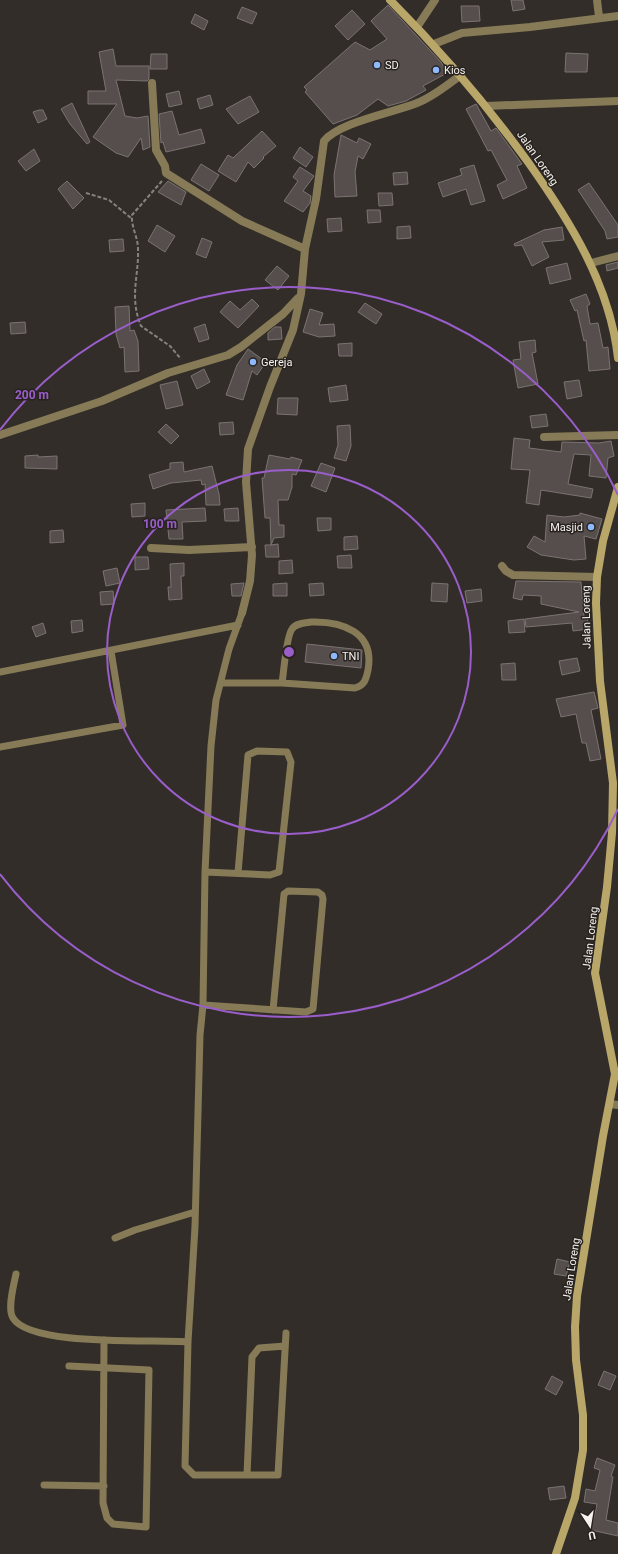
<svg xmlns="http://www.w3.org/2000/svg" width="618" height="1554" font-family="Roboto,sans-serif">
<rect width="100%" height="100%" fill="#322d29"/>
<path fill="#564e4d" stroke="#7b7371" d="M511,0h12l2,9 -12,2z
M388,5l53,57 6,11 -24,13 3,4 -20,11 -18,5 -10,-7 -21,16 -24,9 -28,-32 2,-2 -3,-3 51,-45 15,8 17,-11 -16,-18z
M461,6h18l1,15 -18,1z
M242,7l15,6 -5,11 -15,-6z
M352,10l13,14 -17,16 -13,-14z
M195,14l13,7 -4,9 -13,-7z
M113,49l3,17h33v13l-2,2 -31,-1 9,36 12,2 11,-2 2,31 -7,3 -2,-12 -13,19 -12,-4 -23,-16 24,-33h-29v-13h18l-7,-39z
M566,53l22,1 -1,18h-22z
M151,54h16v15h-17z
M179,91l3,13 -13,3 -3,-13z
M210,95l3,10 -13,4 -3,-10z
M250,96l9,16 -21,12 -12,-15z
M72,103l18,39 -3,2 -17,-20 -9,-15z
M476,104l15,27 5,-3 26,36 -5,2 10,22 -24,11 -6,-14 10,-5 -16,-30 -3,1 -22,-42z
M39,110h4l4,9 -9,4 -5,-11z
M172,111l7,24 22,-6 4,14 -39,9 -3,-10 -2,1 -2,-29z
M262,131l14,15 -13,11 1,1 -10,10 -6,-6 -12,20 -18,-11 10,-16 5,3z
M341,135l16,8 2,-5 12,6 -8,15 -5,-3 -3,16 2,24 -22,1 -1,-22z
M300,147l13,10 -7,10 -13,-9z
M34,149l6,12 -14,10 -8,-10z
M201,164l18,11 -10,16 -18,-11z
M474,165l11,36 -14,4 -5,-16 -23,8 -5,-14 24,-8 -2,-6z
M300,167l14,9 -11,15 8,5 -1,7 -7,9 -19,-11 14,-20 -5,-4z
M407,172l1,12 -14,1 -1,-12z
M67,181l17,17 -11,11 -15,-20z
M168,181l18,11 -5,13 -23,-13z
M589,183l29,42v12l-11,2 -2,-8 -27,-41z
M378,193h14l1,12 -14,1z
M367,210h13l1,12 -13,1z
M341,218l1,13 -14,1 -1,-13z
M157,225l18,11 -10,16 -17,-11z
M410,226l1,12 -14,1v-12z
M562,227l2,13 -22,2 7,15 -17,9 -10,-21 -7,1 -1,-2 30,-14z
M202,238l10,4 -6,16 -10,-4z
M123,239l1,12 -14,1 -1,-12z
M618,262v6l-11,3 -1,-6z
M567,263l4,16 -21,5 -4,-16z
M277,266l12,10 -11,14 -13,-10z
M586,294l4,10 -3,2 3,18 8,-1 5,25 5,-1 2,22 -21,2 -3,-31 -2,1 -7,-31 -2,1 -5,-11z
M252,299l7,7 -21,22 -18,-16 10,-11 10,9z
M365,303l17,11 -6,10 -18,-12z
M129,306l1,25 4,-1 4,11 1,30 -14,1 -1,-25 -4,1 -4,-14 -1,-27z
M310,309l13,4 -4,12 15,-1 1,12 -16,1 -16,-5z
M25,322l1,11 -15,1 -1,-11z
M205,324l4,15 -10,3 -5,-14z
M275,327h6l1,12 -14,1v-7z
M535,340l1,12 -4,1 6,31 -20,4 -5,-28 8,-1 -2,-17z
M352,343v13h-13l-1,-12z
M248,349l18,13 -9,13 -5,-4 -9,29 -17,-5 11,-30z
M204,369l6,13 -13,7 -6,-13z
M579,380l3,16 -15,3 -3,-17z
M177,381l6,24 -17,4 -6,-24z
M346,385l2,15 -18,2 -2,-14z
M278,398h20l-1,17 -20,-1z
M546,414l2,12 -16,2 -2,-12z
M233,422l1,12 -14,1 -1,-12z
M166,424l13,12 -8,8 -13,-12z
M350,425l1,21 -5,15 -12,-3 4,-13 -1,-19z
M514,438l16,2 -1,8 32,4 1,-10 37,1 12,-2 3,15 -6,2 -2,20 -17,-2 2,-21 -17,-1 -6,30 25,5 -2,9 -50,-8 -2,15 -13,-2 4,-33 -19,-1z
M38,455v2l19,-1v13l-32,-1v-12z
M269,455l21,4 1,-2 11,3 -6,15 -4,-1v13l-4,13h-10l1,25h5v12l-10,1 -3,7 7,-1 1,13h-13l-1,-12h6l-1,-27h-5l-3,-40h2z
M183,462l1,10 28,-6 7,28 1,11h-14l-1,-21 -3,1 -1,-5 -30,3 -18,6 -4,-14 21,-6v-6z
M321,463l14,5 -9,24 -15,-6z
M145,503v13l-13,1 -1,-13z
M205,508l1,13 -24,1 1,17h-14l-3,-29z
M238,508l1,13h-14l-1,-12z
M580,513l22,6 -6,20 -12,-3 2,23 -12,1 -33,-5 -14,-8 7,-11 11,6 2,-27 17,2 16,-2z
M317,518h14v12l-13,1z
M63,530l1,12 -14,1v-12z
M357,536l1,13 -14,1v-13z
M351,555l1,13h-14l-1,-12z
M135,557h13l1,12 -14,1z
M292,560l1,13 -14,1v-13z
M184,563v13h-3l1,23 -13,1 -1,-13h3l-1,-23z
M117,568l3,15 -14,3 -3,-15z
M516,581l65,1 3,35h3l2,12 -16,2 -1,-8 -46,4 -1,-8 54,-7 -38,-8v-8l-18,-1 -1,5 -9,-2z
M244,583l-3,13h-9l-1,-12z
M287,583v13h-14v-12z
M323,583l1,12 -14,1 -1,-12z
M432,583l16,1 -1,18 -16,-1z
M481,589l1,12 -15,2 -2,-12z
M113,591l1,13 -13,1 -1,-13z
M524,619l1,13 -16,1 -1,-12z
M82,620l1,11 -11,2 -1,-12z
M43,623l3,10 -10,4 -4,-10z
M307,644l55,6 -1,18 -56,-6z
M577,658l3,13 -18,4 -3,-14z
M515,663l1,17h-14l-1,-16z
M594,692l4,16 -7,2 10,49 -11,2 -4,-18h-4l-6,-29 -15,3 -5,-18z
M557,1259l13,3 -4,14 -12,-2z
M604,1371l12,5 -6,14 -12,-5z
M552,1376l11,6 -7,13 -11,-6z
M597,1458l18,7 -4,11 2,1 -7,43 12,3v13l-27,-6 6,-26 -13,-2 2,-13 9,2 5,-21 -6,-2z
M564,1486l2,12 -16,2 -2,-12z"/>
<g fill="none" stroke-linecap="round" stroke-linejoin="round">
<path stroke="#86827e" stroke-width="2" stroke-dasharray="4 2" stroke-linecap="butt" d="M162,181l-30,34c-1,12 6,22 6,34 1,27 -9,48 3,77l29,20 11,13
M86,193l23,7 22,18"/>
<path stroke="#867b56" stroke-width="7" d="M0,672l238,-47
M221,683h61l73,5c10,-3 11,-9 13,-18 7,-38 -26,-49 -57,-48 -6,1 -15,1 -19,7 -6,8 -8,42 -10,54
M0,747l123,-22 -12,-74
M205,872l65,3 9,-3 12,-110 -4,-10 -30,-1 -9,4 -10,118
M203,1005l103,7 7,-3 10,-110 -1,-4 -4,-3 -30,-1 -4,3 -11,116
M115,1238l20,-8 60,-18
M16,1274c-2,10 -9,35 -3,44 17,29 143,21 175,24l7,-115 5,-192 3,-30 2,-133 6,-126 5,-46 13,-51 13,-36
M188,1342l-3,124 9,9h84l8,-142
M69,1366l80,4 -3,157 -33,-3 -6,-6 -4,-15 1,-163
M247,1475l5,-118 7,-9 26,-2
M44,1485l60,1"/>
<path stroke="#867b56" stroke-width="8" d="M597,0l2,17
M417,27l18,-27
M434,44l28,-11 68,-6 88,-11
M152,83l4,67 9,16 1,7 76,48 63,28
M486,106l132,-5
M591,263l27,-7
M0,435l102,-34 66,-28 60,-18 13,-8 42,-33 15,-16
M544,437l74,-2
M151,548l38,2 63,-3
M502,566l4,5 7,4 84,2
M242,613l8,-32 2,-26 -6,-73 2,-33 22,-62 23,-57 8,-36 4,-45 11,-50 8,-58c16,-19 68,-28 93,-38 16,-6 30,-18 44,-28
M610,1104l8,1"/>
<path stroke="#b9a669" stroke-width="8" d="M390,0c51,51 96,104 138,162 42,59 82,123 90,196
M556,1554l19,-56 8,-48v-35l-7,-55 -1,-33 2,-31 26,-160 12,-62 -20,-101 12,-86 5,-54 1,-50 -13,-102 -4,-78 1,-26 6,-36 15,-54"/>
</g>
<g fill="none" stroke="#9a5ecb" stroke-width="2">
<circle cx="289" cy="652" r="182"/>
<path d="M618 809A364 364 0 0 1 0 874M0 430A364 364 0 0 1 618 495"/>
</g>
<g fill="#8eb9fd" stroke="#28231f" stroke-width="1.5">
<circle cx="377" cy="65" r="4"/>
<circle cx="436" cy="70" r="4"/>
<circle cx="253" cy="362" r="4"/>
<circle cx="591" cy="527" r="4"/>
<circle cx="334" cy="656" r="4"/>
</g>
<g text-anchor="middle" stroke-width="3" stroke-linejoin="round" paint-order="stroke">
<g font-size="11" fill="#f6f2ef" stroke="#28231f" text-anchor="start">
<text x="385" y="69">SD</text>
<text x="444" y="74">Kios</text>
<text x="261" y="366">Gereja</text>
<text x="583" y="531" text-anchor="end">Masjid</text>
<text x="342" y="660">TNI</text>
</g>
<g font-size="11" fill="#f6f2ef" stroke="#28231f">
<text transform="translate(538 158) rotate(55)" y="4">Jalan Loreng</text>
<text transform="translate(586 617) rotate(-91)" y="4">Jalan Loreng</text>
<text transform="translate(590 938) rotate(-83)" y="4">Jalan Loreng</text>
<text transform="translate(571 1269) rotate(-81)" y="4">Jalan Loreng</text>
</g>
</g>
<circle cx="289" cy="652" r="6" fill="#9a5ecb" stroke="#28231f" stroke-width="2"/>
<g font-size="12" text-anchor="middle" font-weight="bold" fill="#9a5ecb" stroke="#28231f" stroke-width="3" stroke-linejoin="round" paint-order="stroke">
<text x="32" y="399">200 m</text>
<text x="160" y="528">100 m</text>
</g>
<g transform="translate(590 1526) rotate(168)" stroke="#28231f" stroke-width="3" paint-order="stroke">
<path d="M0-3L7 15L0 10L-7 15Z" fill="#f6f2ef"/>
<text y="-6" font-size="11" font-weight="bold" text-anchor="middle" fill="#f6f2ef">U</text>
</g>
</svg>
